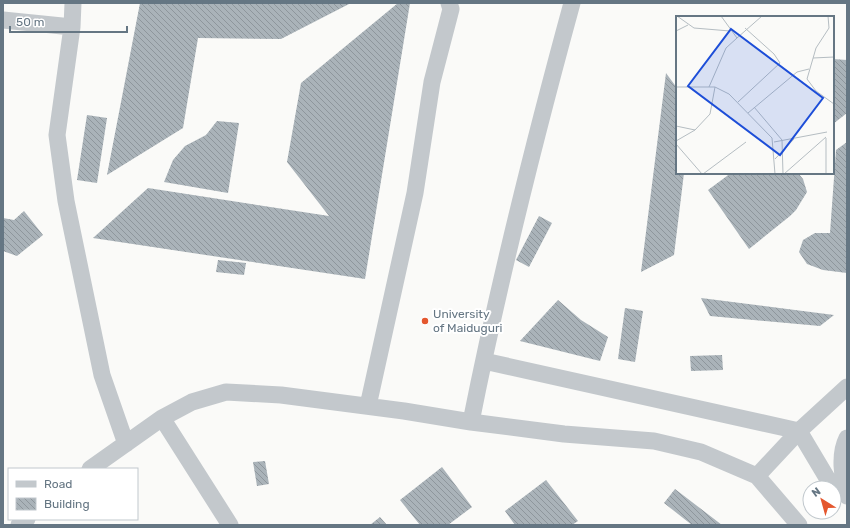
<svg xmlns="http://www.w3.org/2000/svg" width="850" height="528" font-family="Rubik,sans-serif">
<defs>
<pattern id="building-back-hatch" width="6" height="6" patternUnits="userSpaceOnUse"><rect width="6" height="6" fill="#aab3b9"/><path d="M-1 5l2 2M0 0l6 6M5-1l2 2" fill="none" stroke="#8e969c"/></pattern>
</defs>
<rect width="100%" height="100%" fill="#fafaf8"/>
<path fill="url(#building-back-hatch)" d="M140,3h211l-70,36 -83,-1 -15,90 -76,47z
M398,3h12l-45,276 -272,-41 55,-50 181,28 -42,-54 14,-79z
M833,59l14,1v53l-14,11z
M666,73l11,15v85h7l-10,82 -33,17z
M87,115l20,3 -10,65 -20,-3z
M217,121l22,2 -11,70 -64,-11 9,-22 12,-14 21,-11z
M847,142v131l-24,-3 -16,-6 -8,-12 4,-12 12,-7h15l6,-83z
M731,173h67l5,6 4,13 -11,18 -6,6 -41,33 -41,-59z
M24,211l19,24 -26,21 -14,-5v-33l11,2z
M539,216l13,7 -23,44 -13,-7z
M218,260l28,3 -2,12 -28,-3z
M701,298l133,17 -14,11 -110,-10z
M558,300l23,20 27,17 -8,24 -80,-20z
M625,308l18,3 -8,51 -17,-3z
M722,355l1,15 -32,1 -1,-15z
M265,461l4,23 -12,2 -4,-24z
M442,467l30,40 -24,18h-28l-20,-25z
M546,480l32,41 -6,4h-57l-10,-14z
M675,489l47,36h-30l-28,-22z
M380,517l7,8h-17z"/>
<g fill="none" stroke-linecap="round" stroke-linejoin="round">
<path stroke="#c3c8cc" stroke-width="17" d="M3,20l69,7 -15,108 9,66 36,174 24,69
M72,27l1,-24
M484,361l315,70 34,57
M368,406l47,-213 17,-111 19,-73 -2,-6
M162,418l68,107
M471,422c28,-141 63,-280 101,-419
M847,438c-9,18 -4,40 0,58
M90,469l72,-51 30,-16 34,-10 55,3 123,16 67,11 93,12 90,7 47,11 56,24 42,49
M757,476l42,-45 48,-44
M19,525l8,-6"/>
</g>
<circle fill="#e4572e" stroke="#fff" stroke-width="1.5" cx="425" cy="321" r="4"/>
<g text-anchor="middle" stroke-width="4" stroke-linejoin="round" paint-order="stroke">
<g font-size="12" fill="#657683" stroke="#fff" text-anchor="start">
<text x="433" y="318">University<tspan x="433" dy="14">of Maiduguri</tspan></text>
</g>
</g>
<g transform="translate(676 16)">
<rect width="158" height="158" fill="#fafaf8"/>
<path fill="none" stroke="#b5bdc2" stroke-width="1" d="M1,0l17,12 36,3M152,0l1,12 -13,20 -9,31 9,12 18,13M0,15l12,-6M61,22l25,-22M137,42l21,-1M0,71h39l14,7 43,44 3,36M33,71l17,-39 11,-10 -16,-22M62,86l42,-39 -6,-9 -29,-26M78,91l28,33 1,34M72,97l49,-41 12,-3M0,110l19,4M150,122v36M0,125l19,-11 15,-16 5,-27M98,126l53,-10M0,128l26,30M99,143l19,-20M27,158l43,-32M108,158l42,-37"/>
<path fill="#1d4ed8" fill-opacity="0.15" stroke="#1d4ed8" stroke-width="2" d="M55,13l92,69 -43,57 -92,-69z"/>
<rect width="158" height="158" fill="none" stroke="#657683" stroke-width="2"/>
</g>
<rect width="850" height="528" fill="none" stroke="#657683" stroke-width="8"/>
<rect x="8" y="468" width="130" height="52" fill="#ffffff" stroke="#c1c8cd"/>
<rect x="16" y="481" width="20" height="6" fill="#c3c8cc" stroke="#c1c8cd"/>
<text x="44" y="488" font-size="12" fill="#657683">Road</text>
<rect x="16" y="498" width="20" height="12" fill="url(#building-back-hatch)" stroke="#c1c8cd"/>
<text x="44" y="508" font-size="12" fill="#657683">Building</text>
<g transform="translate(822 500) rotate(323)"><circle r="19" fill="#ffffff" stroke="#c1c8cd"/>
<path d="M0-3L7 15L0 10L-7 15Z" fill="#e4572e"/>
<text y="-6" font-size="11" font-weight="bold" text-anchor="middle" fill="#657683">N</text>
</g>
<path d="M10 26v6h117v-6" fill="none" stroke="#657683" stroke-width="2"/>
<text x="16" y="26" font-size="12" fill="#657683" stroke="#ffffff" stroke-width="3" paint-order="stroke">50 m</text>
</svg>
